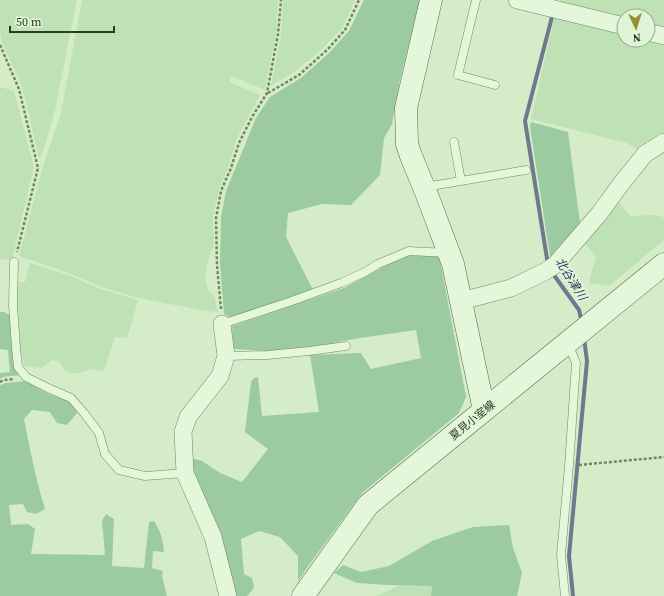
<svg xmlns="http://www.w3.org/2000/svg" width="664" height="596" font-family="'Source Serif 4','Noto Sans JP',serif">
<rect width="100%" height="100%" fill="#d4ecc8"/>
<path fill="#bee1b6" d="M0,0h77l-22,110 -13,45 -3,3 -17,-72 -20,-44 -2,-9z
M82,0h196l-2,34 -11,56 -34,-14 -2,6 31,13 -24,45 -7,25 -10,24 -6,28 1,29 -3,5 -4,13 -2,14 3,12 6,6 4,16 -12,-1 -67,-13 -38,-11 -29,-13 -53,-18 24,-90 18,-53z
M283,0h72l-12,27 -19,20 -27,23 -26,16 10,-51z
M560,0h104v27l-2,3 -14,-4v-10h-24v5l-65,-16z
M555,15l69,17v8h37l3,6v89l-23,17 -14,-9 -96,-24z
M0,87l14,4 20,76 -22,93 -12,-1z
M616,199l14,17 22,-1 11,2 1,4v19l-55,46 -20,-3 7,-27 -12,-13z
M30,263l41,13 29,13 38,11 -11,38 -12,-1 -11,34 -12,-2 -14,4h-7l-7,-4 -5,-7 -7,-2 -10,8 -18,-2 -4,-19 -3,-42v-23h8z
M400,585l32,1 -1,10h-55z"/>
<path fill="#9ccaa1" d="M364,0h56l-20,80 -8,44 -8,14 -4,37 -29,30 -29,-1 -34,9 -2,24 27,53 -82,28 -7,-4 -4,-50 1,-47 5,-26 30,-73 14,-21 31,-19 28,-25 20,-22z
M531,122l37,10 12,91 -20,27 -10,6 -20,-129z
M409,253l30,2 27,142 -7,16 -97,80 -53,72 -11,16v-25l-18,-19 -21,-6 -18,8 3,35 8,4 2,10 -7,8h-14l-46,-139 15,4 18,12 22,9 26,-33 -23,-17 6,-50 3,-4 4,-1 4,39 57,-4 -9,-57 51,-2 10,16 50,-11 -5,-28 -56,8 -49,9 -43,4 -35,-2 -1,-23 112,-38z
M0,312h4l6,3 6,52 4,8 -17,2 -3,2v-6l10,-1 -2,-22 -8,-1z
M26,381l22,13 22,8 7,11 -10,12 -10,-2 -7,-11 -18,-2 -8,9c6,31 12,61 21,90l-9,5 -9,-2 -4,-8 -14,1 2,20 17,-1 7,5 -4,25 74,1 -3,-34 4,-7 8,5 -2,47 32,2 5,-46 5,-1c7,11 9,19 10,31l-11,-1 -1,17 11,3 -1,5 5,20h-167v-211l6,-2z
M509,525l4,23 9,25 -5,23h-86l1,-10 -44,-1 -31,-2 -23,-10 9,-8 18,7 28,-6 43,-25 41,-14z"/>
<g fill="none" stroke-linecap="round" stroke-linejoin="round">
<path stroke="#70788f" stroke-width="4" d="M548,265l-23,-144 28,-108
M551,271l28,39 3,13
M573,596l-4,-40 18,-195 -3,-23"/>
<g stroke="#72875e" stroke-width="9">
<path id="lane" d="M476,0l-18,75 37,10
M454,142l7,39
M425,187l101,-17
M14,262l-1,43 3,43 2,19 8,10 22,11 23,10 13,15 15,20 6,21 14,16 26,6 40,-3
M222,324l67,-22 52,-19 24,-11 13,-8 31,-13 39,2
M226,356l42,-1 41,-4 37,-5
M565,596l-4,-41 8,-89 7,-103 -8,-20"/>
</g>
<g stroke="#72875e" stroke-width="18">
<path id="street" d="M517,0l107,26
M648,32l16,4
M460,299l13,-1 38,-10 33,-16 11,-7 44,-51 22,-30 24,-30 19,-12
M222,324l4,32 -6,20 -32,41 -5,15 2,41 28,64 15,59"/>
</g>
<g stroke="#566941" stroke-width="23">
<path id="secondary" d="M431,0l-25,108 1,36 4,12 16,39 26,69 31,146
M303,596l65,-91 103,-84 193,-157"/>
</g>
<path stroke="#72875e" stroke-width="2.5" stroke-dasharray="3 2" stroke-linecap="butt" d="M0,45l19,44 19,79 -21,84
M268,93l31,-18 28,-25 18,-20 14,-30
M221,309l-4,-44 -1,-47 5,-27 10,-23 8,-25 13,-26 15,-24 11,-59 3,-34
M0,382l4,-2 10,-1
M579,465l85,-8"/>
<use href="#lane" stroke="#e4f7db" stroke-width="8"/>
<use href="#street" stroke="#e4f7db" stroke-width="17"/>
<use href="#secondary" stroke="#e4f7db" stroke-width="22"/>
</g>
<g text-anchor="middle" stroke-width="4" stroke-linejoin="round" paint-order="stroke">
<g font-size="11" fill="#2e3921" stroke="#e0f4d7">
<text transform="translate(472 420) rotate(-39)" y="4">夏見小室線</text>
</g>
<g font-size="12" font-style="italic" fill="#313457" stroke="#e0f4d7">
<text transform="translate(571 279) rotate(58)" y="4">北谷津川</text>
</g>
</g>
<g transform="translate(636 28) rotate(176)"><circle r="19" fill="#e0f4d7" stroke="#99a98e"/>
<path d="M0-3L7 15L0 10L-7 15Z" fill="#939031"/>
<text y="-6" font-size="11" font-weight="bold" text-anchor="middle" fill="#2e3921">N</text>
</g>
<path d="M10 26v6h104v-6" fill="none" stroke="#2e3921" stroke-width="2"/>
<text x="16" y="26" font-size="12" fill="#2e3921" stroke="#e0f4d7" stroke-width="3" paint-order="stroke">50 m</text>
</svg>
